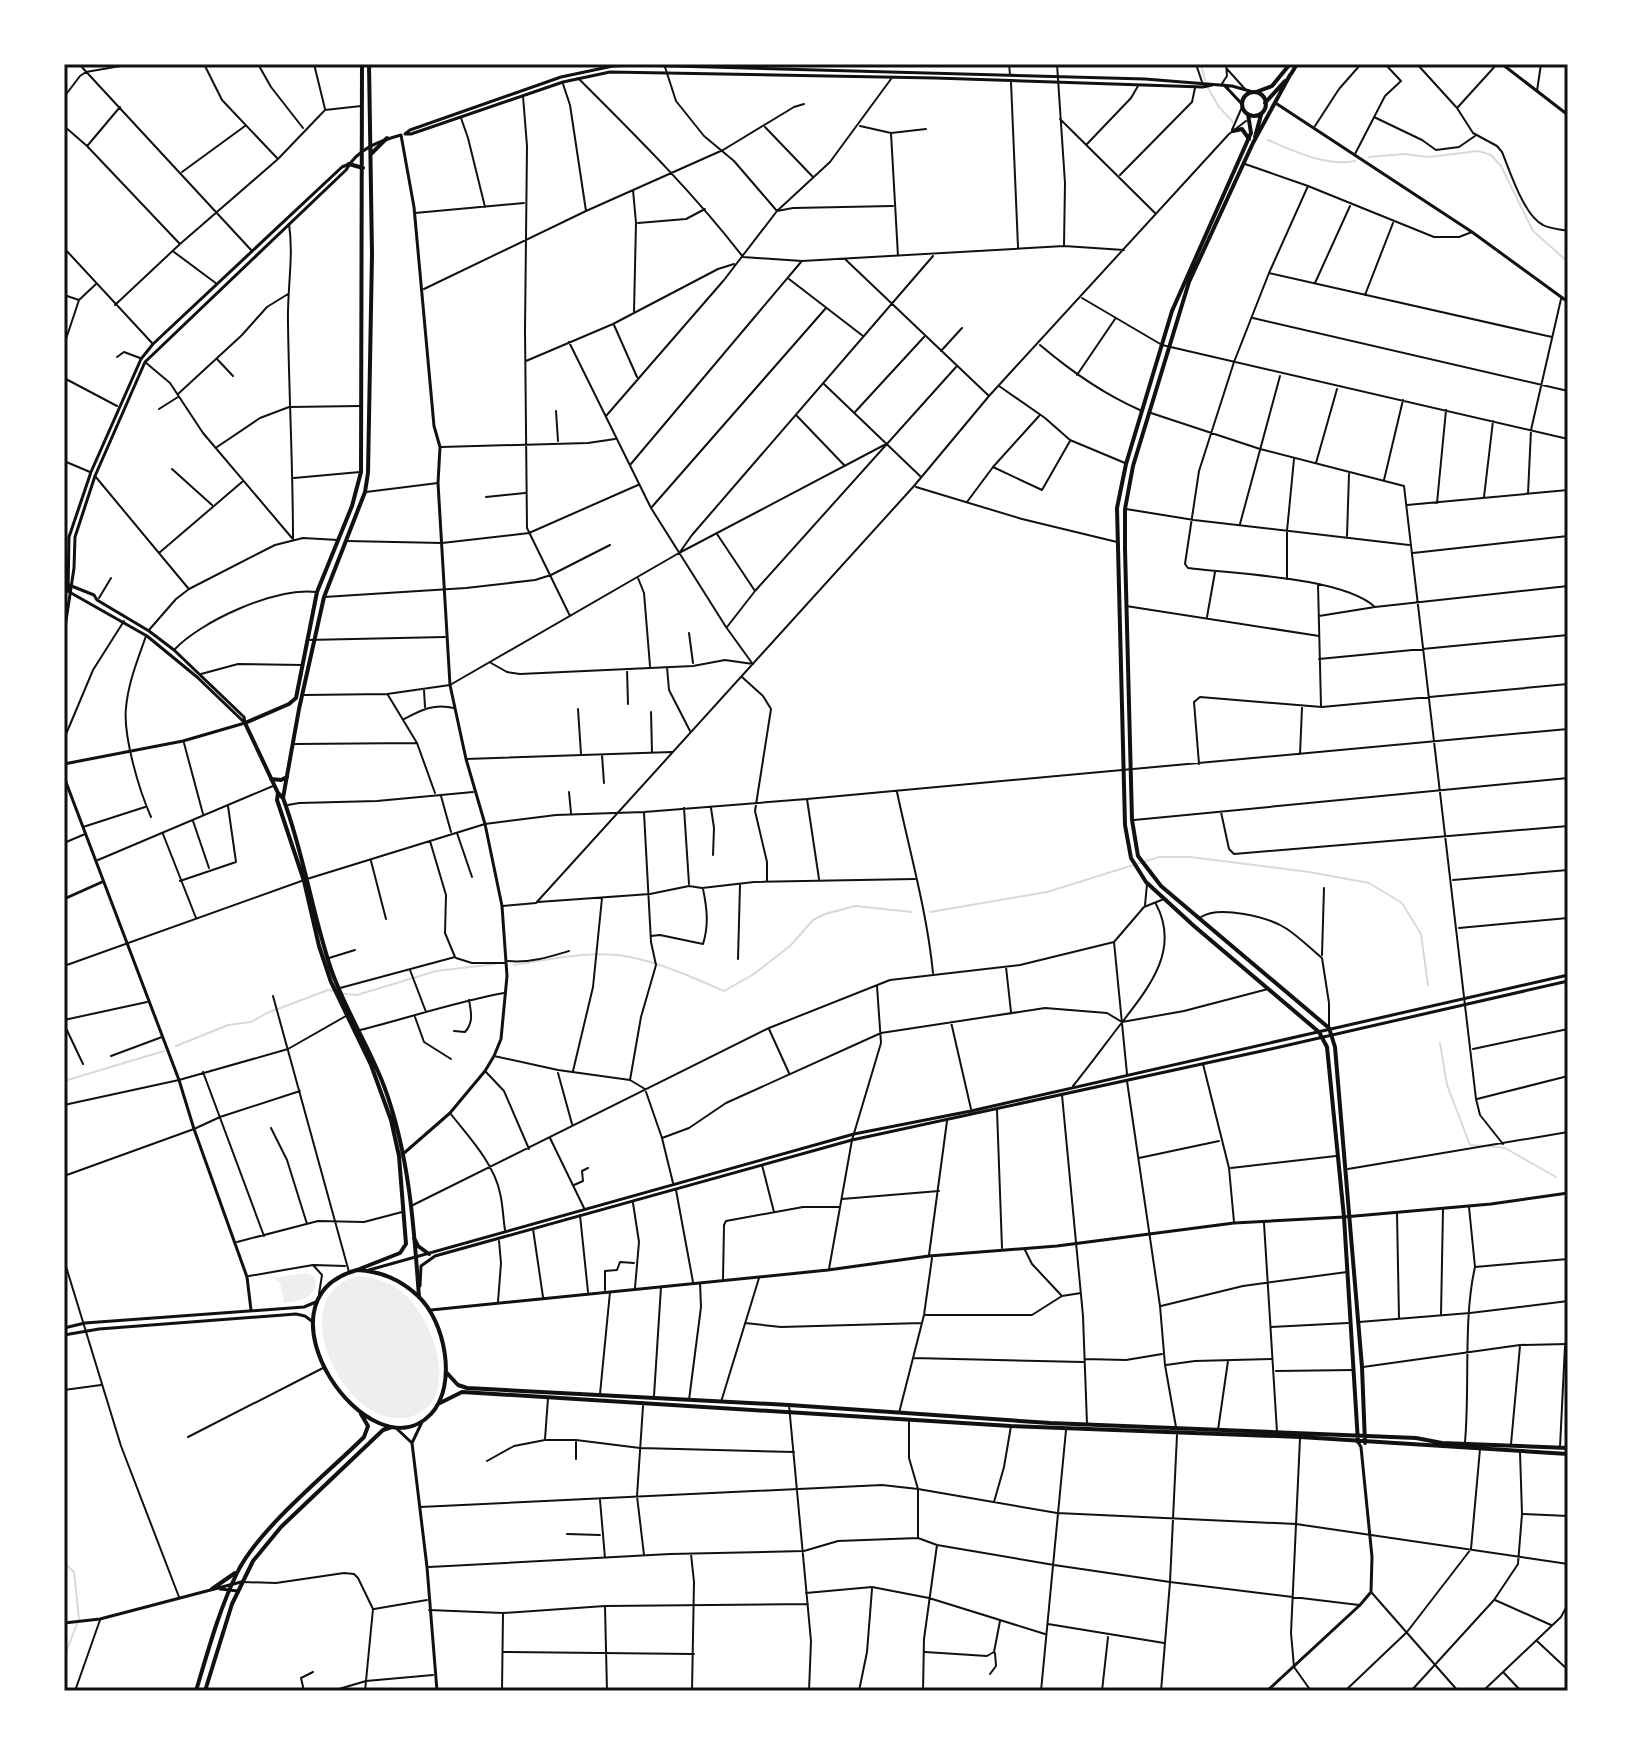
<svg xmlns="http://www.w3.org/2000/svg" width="1632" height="1755" font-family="Spectral,serif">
<rect width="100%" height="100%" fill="#fff"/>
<path fill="#eee" d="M305,1273l10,3c5,21 -14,25 -31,27l-4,-20 -6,-5z
M361,1276c15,2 28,6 40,15 30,23 63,107 12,125 -66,23 -137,-126 -52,-140z"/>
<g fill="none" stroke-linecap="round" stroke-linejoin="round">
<path stroke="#d9d9d9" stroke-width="2" d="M1201,64l4,16
M1208,88l11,19 14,15
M1268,140c25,11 59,27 87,21
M1369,157l35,-3 25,3 49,-6 13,4 10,11 32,65 35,31
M930,912l117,-20 112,-35h31l119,15 60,11 33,20 19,31 7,51
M514,965c35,-5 76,-15 111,-9 34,6 67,21 99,35l30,-17 37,-29 22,-25 12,-6 30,-8 57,6
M344,994l13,1 79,-24 60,-7
M1440,1043l7,42 23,60 12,1
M176,1046l52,-21 23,-3 16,-9 61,-23 7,2
M64,1081l100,-30
M1488,1146l17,2 51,29
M64,1563l10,9 5,47
M64,1657l13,-33"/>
<path stroke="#111" stroke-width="2" d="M79,64l173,187
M204,64l18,36 55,58
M258,64l13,23 32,41
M314,64l11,45
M664,64l12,37 28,35 30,25 43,50 16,-3 100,-2
M1009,64l1,11
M1057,64l8,119 -1,63
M1196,64l6,18
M1417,64l40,44 16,25 24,13 5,6c8,19 22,64 41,73 7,4 17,4 25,6
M1227,69l18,20
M578,78c58,58 115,114 165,179l59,4 262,-15 60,4
M1011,82l7,165
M563,84l7,21 16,106
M1221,85l6,-9 -1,-12
M1537,91l4,-27
M523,96l4,50 -2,184 2,198 43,88
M64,97l16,-21 6,-4 46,-8
M1458,107l39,-43
M1374,117l48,23 14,10 23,-3 16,-11
M461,118l7,20 17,69
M1060,119l95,94
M64,126l23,20 92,97
M860,126l31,7 35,-4
M1315,126l24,-37 22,-25
M765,127l48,50
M1232,130l10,-23
M891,133l7,123
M1087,144l44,-46 7,-12
M88,145l32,-38
M1355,154l30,-58 16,-15 -16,-17
M1245,164l63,22 126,51h25l13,-5
M182,172l63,-46
M1120,175l72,-73 3,-14
M1308,186l-39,87 -35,89 -35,109 -14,93 3,4c47,6 154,9 187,39
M633,190l3,33 -2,89
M415,213l109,-10
M638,223l48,-4 19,-10
M289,224c5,33 -2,65 -1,99 1,72 5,144 5,216
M64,248l89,96
M174,252l43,32
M846,260l143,136
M1269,273l283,64
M789,279l74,57
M1315,283l35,-77
M424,289l162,-78 137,-61 71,-43 10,-3
M64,295l15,5 17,-16
M1365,295l28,-72
M1082,298l80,47 406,94
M115,305l65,-61 98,-85 47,-49 36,-4
M1253,318l315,73
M614,325l23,52
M569,342l82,166 75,119 26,36
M64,345l15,-45
M1040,345c32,27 63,49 102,66
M941,351l21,-23
M117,357l7,-5 16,6
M217,359l16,17
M526,361l87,-37 105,-55 16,-5
M145,362l25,21 33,50 89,105
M1077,375l38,-56
M64,378l53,28
M824,384l96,92
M999,386l46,32 25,22 55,23
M178,394l64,-59 25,-28 21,-13
M159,409l19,-12
M556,411l2,30
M855,412l69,-75
M1151,413l109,36 144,37 72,613 4,16 23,29
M606,416l118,-136 53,-69 53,-49 61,-83
M797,416l48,50
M217,447l43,-29 29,-11 71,-1
M441,447l147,-4 27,-4
M64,461l26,11
M1316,463l21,-74
M630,465l171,-203
M993,467l49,23 28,-49
M172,469l40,36
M95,476l93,112
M294,478l66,-6
M1384,480l19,-80
M916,487l106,32 95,23
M366,492l72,-9
M1528,494l3,-64 30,-131
M486,497l39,-4
M1484,497l9,-76
M967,502l26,-35 46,-51
M1437,503l9,-93
M1407,505l161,-15
M651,508l175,-200
M1126,509l68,11 215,25
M1240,524l40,-148
M717,534l38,57
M1347,536l2,-62
M347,541l95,2 87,-10 109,-48
M680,552l12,-17 241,-279
M159,553l83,-71
M1413,553l155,-17
M638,578l6,15 6,73
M1287,579v-48l7,-72
M1318,584l3,122
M324,597l142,-9 69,-8 16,-5 59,-30
M99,598l12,-20
M1126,606l193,30
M1319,616l56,-9 193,-21
M1207,617l8,-45
M727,627l28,-36 201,-224
M149,630l27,-31 13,-10 86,-44 28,-7 35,2
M689,633l4,30
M146,636c-8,23 -18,47 -20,72 -3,28 13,82 25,109
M307,640l138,-3
M174,650c27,-29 102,-63 142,-58
M1319,659l249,-24
M491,663l16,9 13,2 173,-8 32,-6 28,4
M667,667l2,23 21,41
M627,669l1,35
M201,674l37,-10 64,1
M742,677l21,19 8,13 -16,102 12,51v18
M424,690l1,17
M304,695l83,-1 63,-9 229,-132 209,-110
M388,695l29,48 18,50
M578,709l3,45
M651,712l1,40
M404,719c17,-9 30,-16 50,-11
M64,739l29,-69 31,-49
M184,743l19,71
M294,744l123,-1
M1300,754l2,-46
M602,755l2,28
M466,759l206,-7
M1199,764l-5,-62 6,-5 122,10 246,-23
M569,792l2,21
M897,792c13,61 30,120 36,181
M441,796l10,36
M807,799l12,80
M288,805l11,-2 78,-2 96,-9
M684,808l5,76
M711,808l3,20 -1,27
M1221,812l8,37 5,5 334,-28
M1134,820l434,-42
M193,821l16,47
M83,827l62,-20
M457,833l15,44
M163,834l33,84
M64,843l21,-9
M98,860l175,-74
M371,861l15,58
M1453,880l115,-10
M180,881l56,-19 -8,-56
M538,902l112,-8 39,-8 13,2 52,-6 161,-3
M1145,905l2,-21
M503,906l33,-3 378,-417 75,-90 240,-262 17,-13
M1201,917c18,-12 68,0 86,12 12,8 23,19 35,29l7,45v24
M1459,928l109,-10
M651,936l9,-1 43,9c6,-19 4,-36 0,-55
M1114,942l13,132
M1322,955l2,-67
M329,958l26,-8
M456,958l16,5h33
M738,959l2,-74
M508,961c22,2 41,-4 61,-10
M64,966l243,-87 178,-55 71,-9 88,-3 163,-13 761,-70
M1006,967l5,45
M410,970l16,42
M340,988l115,-31 -10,-24 1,-38 -16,-54
M273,996l76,276
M415,1017l9,25 27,17
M64,1020l83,-18
M951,1022l20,87
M64,1024l19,40
M769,1029l20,44
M360,1030c48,-12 95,-28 144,-37
M454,1031l11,1c9,-10 6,-20 4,-32
M1473,1049l95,-20
M111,1056l51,-19
M494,1056l64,14 72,10 15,9 17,49 11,45
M1203,1064l26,104 5,54
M573,1071l20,-84 9,-89
M203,1072l61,164
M486,1072l18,19 25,58
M558,1073l14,51
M630,1080l11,-63 15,-52 -5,-23 -7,-129
M1127,1081l33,225 5,59 11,62
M1073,1086c17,-21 33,-43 50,-65 27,-35 57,-72 33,-117
M1062,1095l21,221 4,108
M1477,1099l91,-23
M64,1105l115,-25 109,-31 58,-33
M997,1110l5,138
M450,1113c18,23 44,50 50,80 3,12 3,25 5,37
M271,1128l16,32 20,64
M550,1138l34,70
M662,1138l27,-10 37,-25 155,-70 164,-25 62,5 15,9 62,-11 84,-22
M1139,1158l80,-17
M762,1165l12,47
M1231,1168l105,-12
M1348,1169l220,-37
M64,1176l130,-47 26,-12 80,-26
M574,1185l9,-4 -1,-10 6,-3
M676,1190l17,92
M842,1199l97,-8
M633,1203l6,39 -4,46
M411,1206l358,-178 121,-48 130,-15 94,-23 30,-35 20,-8
M1469,1207l6,60
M1397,1213l2,105
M580,1215l8,77
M1264,1223l13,209
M533,1229l10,68
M237,1242l81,-21 46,1 38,-10
M1025,1250l7,14 29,31
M929,1255l18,-134
M64,1260l57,186 58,151
M313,1265l9,10 -3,19
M829,1269l23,-129 29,-97 -4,-57
M249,1276l64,-11 32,1
M723,1279l1,-54 2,-4 77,-14h36
M605,1290v-19l12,-1 3,-8 14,1
M498,1302l3,-39 -2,-22
M1161,1306l82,-20 104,-14
M924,1315h108l30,-19 19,-3
M1441,1315l2,-106
M1359,1322l111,-9 98,-12
M745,1323l36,4 141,-4
M1271,1327l77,-4
M913,1358l170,4
M1085,1359l41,1 36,-6
M1166,1365l29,-4 76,-2
M1363,1367l157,-22 48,-1
M1276,1371l78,-1
M64,1390l37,-5
M600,1394l10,-102
M654,1396l7,-109
M689,1400l12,-93 -1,-24
M721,1402l38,-124
M789,1405l22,236 -2,50
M643,1406l-6,90 7,59
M899,1413l25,-98 8,-57
M909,1421v37l9,31v48
M1218,1430l10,-69
M188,1437l135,-69
M1300,1438l-9,195 3,34 17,24
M545,1439l3,-41
M576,1442v17
M1465,1442c5,-55 -2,-123 10,-175l93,-8
M1511,1444l9,-98
M1560,1447l5,-101
M487,1461l27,-15 31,-6h31l64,8 154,4
M1567,1495l1,-4
M600,1500l5,58
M994,1502l10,-35 7,-41
M420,1507l462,-22 36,4 139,24 239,11 272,40
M1523,1514l45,2
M567,1534l33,1
M691,1554l3,28 -2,109
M429,1567l241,-13 134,-3 34,-10 80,-3 19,7 117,20 116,17 189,23
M243,1582l33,1 68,-10 10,1 4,4 15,31 -8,82
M806,1593l66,-6 57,11 116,36
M1372,1593l86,98
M1495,1600l56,25
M605,1607l2,84
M374,1609l53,-9
M429,1610l74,3 102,-7 203,-2
M1048,1624l116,19
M1537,1641l31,29
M503,1652l191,2
M925,1652l62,4 7,-4 6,-31
M1504,1673l17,18
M990,1674l6,-8 -1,-13
M75,1691l25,-71
M304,1691l-3,-13 12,-6
M332,1691l34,-10 67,-6
M502,1691l1,-78
M859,1691l8,-39 5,-63
M923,1691l1,-52 13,-94
M1041,1691l25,-261
M1102,1691l6,-54
M1161,1691l9,-109 7,-147
M1345,1691l62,-59 64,-83 9,-100
M1411,1691l83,-91 24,-36 4,-50 -2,-62
M1483,1691l78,-74 7,-13"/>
<path stroke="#111" stroke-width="3" d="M1502,64l66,51
M1212,85l-9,2 -268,-9 -325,-6 -47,10 -152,52h-6l5,-4 151,-53 52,-11 25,-1 507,14 87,7 21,6
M1224,85l18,19
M1277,104l195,128 96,70
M401,135l13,72 20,219 6,21 -2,36 12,202 16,74 19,65 17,82 5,70 -6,63 -7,17 -9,15 -35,42 -47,41
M68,591l1,-54 22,-65 50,-113 12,-15 189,-177 7,-3
M64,634l10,-66 1,-31 20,-61 50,-114 201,-192c11,-21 33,-29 55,-35
M64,764l119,-23 62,-18
M64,777l115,303 15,49 53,148 4,33
M64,899l38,-17
M369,1270l485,-136 117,-23 597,-136
M420,1286l1,-20 14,-10 417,-116 419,-91 297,-68
M431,1310l397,-40 101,-14 128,-10 177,-23 110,-6 147,-13 77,-11
M220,1589l18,2
M64,1623l36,-4 141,-37
M1267,1691l93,-86 11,-13 1,-35 -11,-110 -3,-5"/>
<path stroke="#111" stroke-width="3" d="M64,583l30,12 3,5 52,31 25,19 70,67 1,6
M64,589l83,47 50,41 48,46
M64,1328l21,-5 219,-16 12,-5
M64,1335l35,-6 197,-15 9,2 8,6
M422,1422l-10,21 15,124 10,124
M395,1427l17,16"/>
<path stroke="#111" stroke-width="4" d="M362,64l-1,408 -9,34 -35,86 -21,106 -7,6 -44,19 33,70 5,5c21,56 29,115 48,171 14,41 38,77 53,117 25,67 30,140 35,211
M372,153l15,-15
M349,164l14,4
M271,779l10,1 6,-3
M278,793l-1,7 27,81 15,65 12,36 40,83 20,55 8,36 7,88 -6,9 -43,17
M283,798l16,-89 25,-112 41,-105 3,-19 4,-219 -3,-190
M414,1238l4,8 11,8"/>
<path stroke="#111" stroke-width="4" d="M1291,74l6,-10
M1290,75l-37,68 -64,139 -56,184 -8,43v40l7,271 6,36 23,30 168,142 6,19 27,320 3,76
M1256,92l16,-6 18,-22
M1242 104a12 12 0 1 1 24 0a12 12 0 1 1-24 0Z
M1265,103l20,-22
M1248,114l3,19 -79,178 -46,153 -9,44 8,317 6,33 15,24 48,44 125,106 8,15 17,170 14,225
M1233,131l9,-2 7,10
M1255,137l6,-22
M357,1270c24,1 44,10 61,26 27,25 40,89 13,118 -61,64 -184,-114 -74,-144z
M446,1372l12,13 9,3 322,17 261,18 366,15 26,5 126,5
M438,1404l24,-12 549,34 289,11 268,17
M212,1589l23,-16
M196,1691c12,-40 23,-81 41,-118 21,-44 91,-100 127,-136l4,-11 -7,-12
M205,1691l27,-87 21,-43 28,-34 102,-97 9,-3"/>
</g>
<rect width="1632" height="1755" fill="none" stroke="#ffffff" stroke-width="132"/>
<rect x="66" y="66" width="1500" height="1623" fill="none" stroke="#111" stroke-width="3"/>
</svg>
